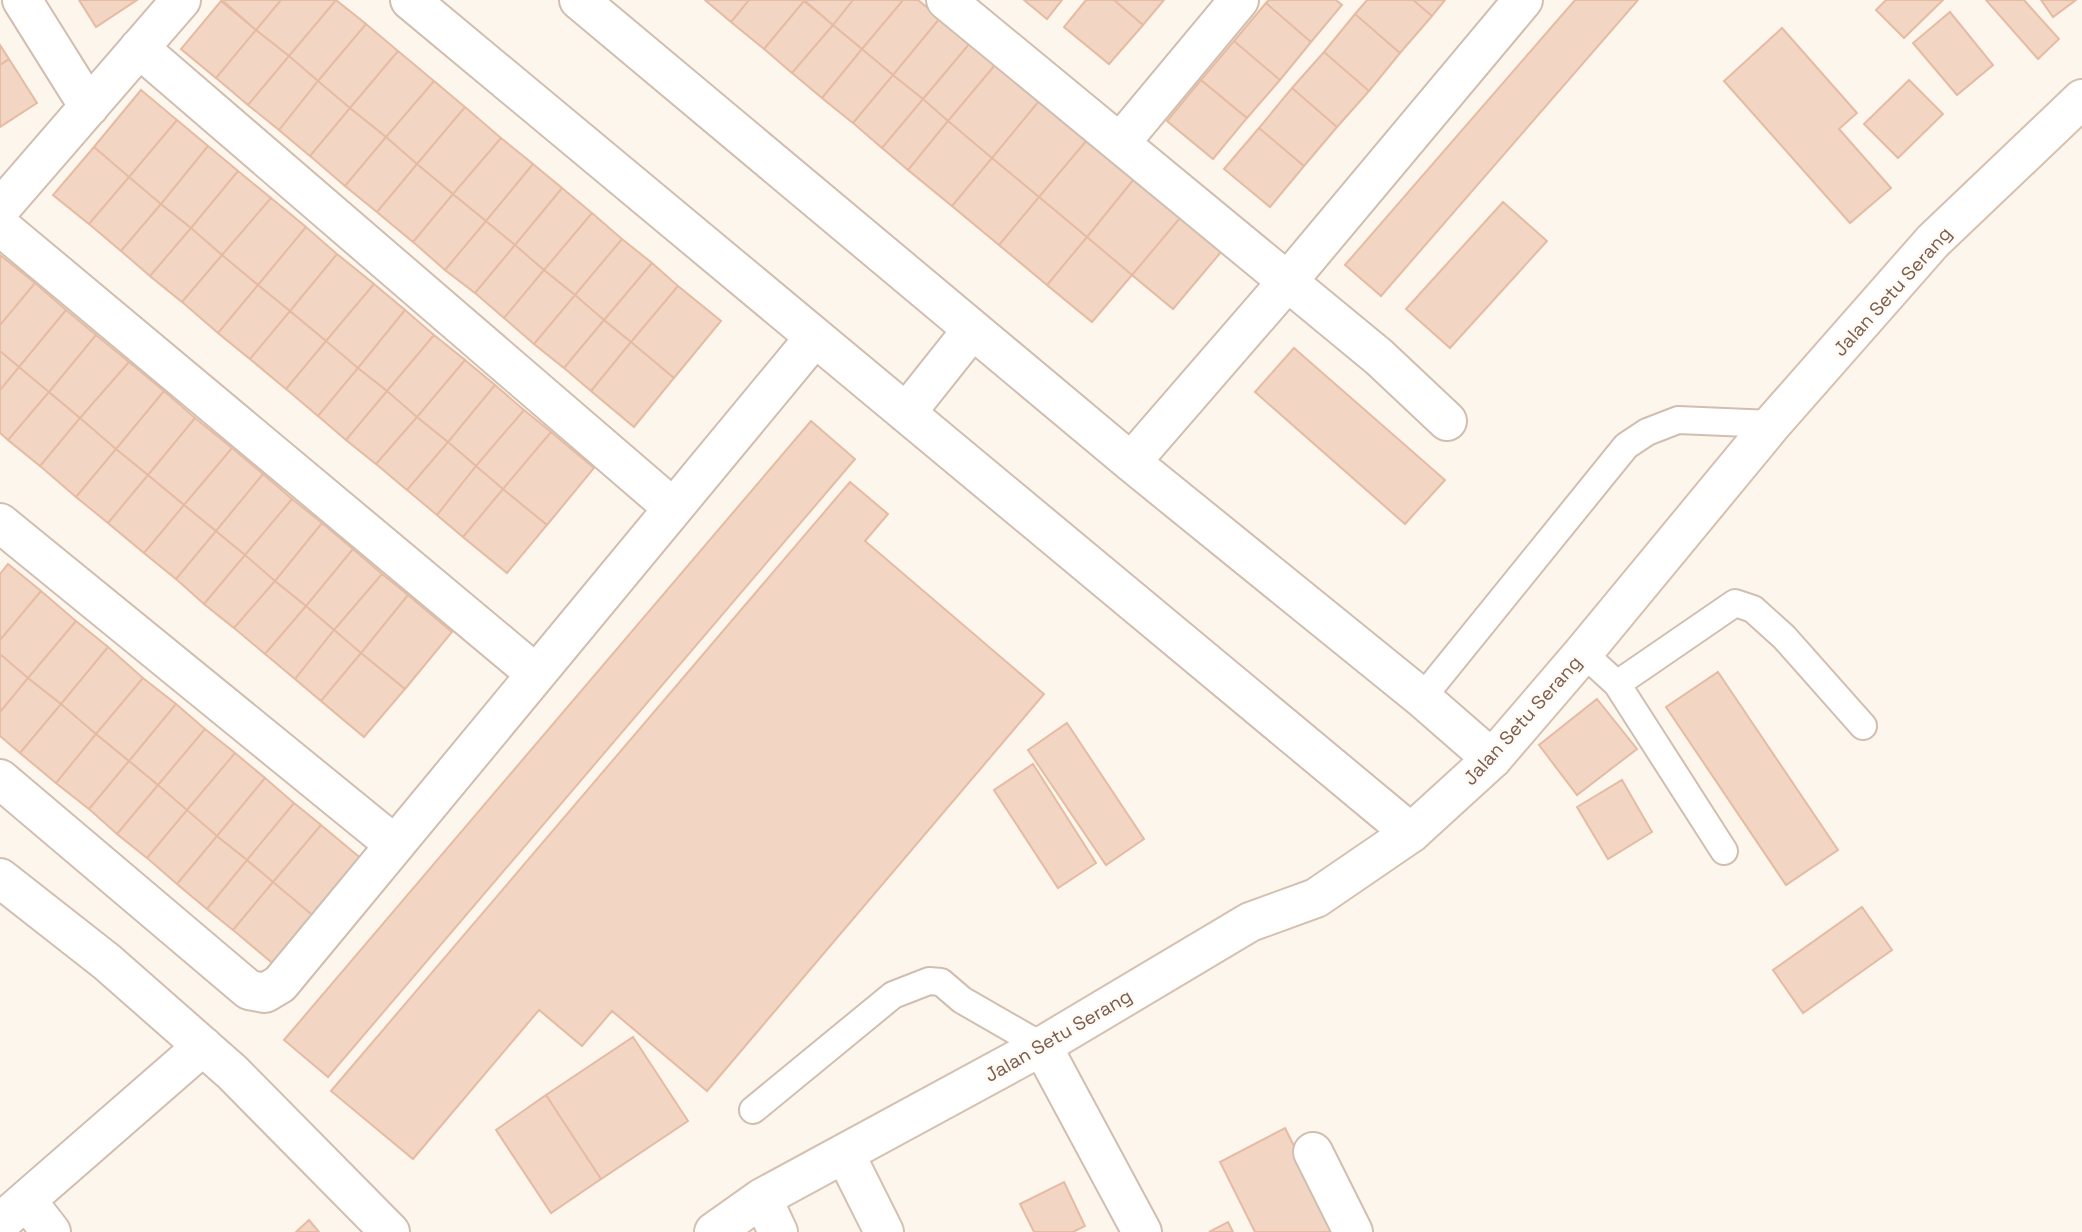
<svg xmlns="http://www.w3.org/2000/svg" width="2082" height="1232" font-family="'Space Grotesk',sans-serif">
<rect width="100%" height="100%" fill="#fdf6ec"/>
<path fill="#f3d5c3" stroke="#e6bba3" stroke-width="2" d="M79,0h58l-41,27z
M222,0h59l-25,30z
M281,0h55l-47,56 -33,-26z
M336,0l30,24 -48,57 -29,-25z
M705,0h44l-18,22z
M749,0h54l1,1 -40,48 -33,-27z
M804,0h49l-20,25z
M853,0h50l-41,49 -29,-24z
M903,0h15l22,18 -47,57 -31,-26z
M1024,0h38l-15,19z
M1086,0h28l29,25 -34,39 -45,-37z
M1114,0h50l-21,25z
M1269,0h67l6,5 -31,37 -45,-39z
M1367,0h46l19,16 -32,37 -45,-39z
M1413,0h32l-13,16z
M1575,0h63l-257,296 -36,-31z
M1886,0h57l-39,38 -28,-28z
M1986,0h38l35,39 -21,20z
M2041,0h35l-23,17z
M221,1l35,29 -40,48 -35,-29z
M804,1l29,24 -41,48 -28,-24z
M1266,3l45,39 -31,38 -46,-39z
M1950,12l43,53 -36,30 -44,-52z
M1355,14l45,39 -31,38 -45,-39z
M940,18l30,25 -47,56 -30,-24z
M366,24l32,27 -48,57 -32,-27z
M833,25l29,24 -40,49 -30,-25z
M1782,28l75,85 -18,16 52,59 -41,35 -126,-142z
M256,30l33,26 -41,49 -32,-27z
M1234,41l46,39 -33,38 -46,-38z
M970,43l25,22 -47,56 -25,-22z
M0,45l9,14 -9,6z
M862,49l31,26 -40,48 -31,-25z
M398,51l36,30 -48,56 -36,-29z
M1324,52l45,39 -32,36 -45,-39z
M289,56l29,25 -39,49 -31,-25z
M9,59l28,44 -37,24v-62z
M995,65l44,36 -47,57 -44,-37z
M893,75l30,24 -41,49 -29,-25z
M1201,80l46,38 -34,41 -46,-38z
M1909,80l34,34 -45,44 -34,-34z
M318,81l32,27 -40,48 -31,-26z
M434,81l31,26 -48,57 -31,-27z
M1292,88l45,39 -33,39 -45,-38z
M141,90l36,30 -48,57 -35,-30z
M923,99l25,22 -40,49 -26,-22z
M1039,101l48,39 -48,57 -47,-39z
M465,107l36,31 -48,56 -36,-30z
M350,108l36,29 -41,49 -35,-30z
M177,120l31,26 -47,58 -32,-27z
M948,121l44,37 -40,48 -44,-36z
M1259,128l45,38 -34,41 -46,-38z
M386,137l31,27 -40,48 -32,-26z
M501,138l32,26 -47,57 -33,-27z
M1087,140l47,39 -47,58 -48,-40z
M208,146l30,25 -47,57 -30,-24z
M94,147l35,30 -40,47 -36,-29z
M992,158l47,39 -40,48 -47,-39z
M417,164l36,30 -40,48 -36,-30z
M533,164l29,24 -47,57 -29,-24z
M238,171l33,27 -49,57 -31,-27z
M129,177l32,27 -40,47 -32,-27z
M1134,179l46,39 -48,57 -45,-38z
M562,188l30,25 -48,57 -29,-25z
M453,194l33,27 -41,49 -32,-28z
M1039,197l48,40 -40,48 -48,-40z
M271,198l35,29 -48,58 -36,-30z
M1503,202l44,39 -97,107 -44,-39z
M161,204l30,24 -41,48 -29,-25z
M592,213l30,26 -47,56 -31,-25z
M1180,218l41,34 -48,57 -41,-34z
M486,221l29,24 -40,48 -30,-23z
M306,227l31,27 -47,57 -32,-26z
M191,228l31,27 -40,47 -32,-26z
M1087,237l45,38 -40,47 -45,-37z
M622,239l30,24 -48,57 -29,-25z
M515,245l29,25 -40,48 -29,-25z
M337,254l37,30 -48,57 -36,-30z
M0,255l35,28 -35,42z
M222,255l36,30 -40,48 -36,-31z
M652,263l26,23 -47,56 -27,-22z
M544,270l31,25 -41,49 -30,-26z
M35,283l31,27 -47,57 -19,-16v-26z
M374,284l31,26 -47,58 -32,-27z
M258,285l32,26 -40,48 -32,-26z
M678,286l43,35 -47,57 -43,-36z
M575,295l29,25 -40,48 -30,-24z
M66,310l30,25 -47,57 -30,-25z
M405,310l29,25 -47,56 -29,-23z
M290,311l36,30 -40,48 -36,-30z
M604,320l27,22 -40,49 -27,-23z
M96,335l33,27 -49,56 -31,-26z
M434,335l31,25 -48,57 -30,-26z
M326,341l32,27 -40,48 -32,-27z
M631,342l43,36 -40,49 -43,-36z
M1294,348l151,132 -40,44 -150,-132z
M0,351l19,16 -19,23z
M465,360l30,25 -47,57 -31,-25z
M129,362l35,29 -48,58 -36,-31z
M19,367l30,25 -41,48 -8,-7v-43z
M358,368l29,23 -41,49 -28,-24z
M495,385l29,25 -48,56 -28,-24z
M164,391l31,27 -47,57 -32,-26z
M387,391l30,26 -41,47 -30,-24z
M49,392l31,26 -40,48 -32,-26z
M524,410l27,22 -48,57 -27,-23z
M417,417l31,25 -41,48 -31,-26z
M80,418l36,31 -40,48 -36,-31z
M195,418l37,30 -48,57 -36,-30z
M811,421l44,38 -527,618 -44,-37z
M551,432l43,36 -47,57 -44,-36z
M448,442l28,24 -39,49 -30,-25z
M232,448l31,26 -47,57 -32,-26z
M116,449l32,26 -40,48 -32,-26z
M476,466l27,23 -40,48 -26,-22z
M263,474l29,25 -47,56 -29,-24z
M148,475l36,30 -40,48 -36,-30z
M850,482l38,32 -23,27 179,153 -337,397 -95,-80 -30,35 -43,-36 -126,149 -82,-68z
M503,489l44,36 -40,48 -44,-36z
M292,499l30,24 -47,58 -30,-26z
M184,505l32,26 -40,48 -32,-26z
M322,523l31,26 -47,57 -31,-25z
M216,531l29,24 -41,49 -28,-25z
M353,549l29,25 -48,56 -28,-24z
M245,555l30,26 -41,47 -30,-24z
M8,564l33,27 -41,49v-66z
M382,574l26,21 -47,58 -27,-23z
M275,581l31,25 -41,48 -31,-26z
M41,591l35,30 -48,57 -28,-24v-14z
M408,595l44,37 -47,57 -44,-36z
M306,606l28,24 -39,49 -30,-25z
M76,621l32,26 -47,57 -33,-26z
M334,630l27,23 -40,48 -26,-22z
M108,647l35,31 -47,56 -35,-30z
M361,653l44,36 -41,48 -43,-36z
M0,654l28,24 -28,34z
M1718,672l120,178 -52,35 -120,-178z
M28,678l33,26 -41,49 -20,-17v-24z
M143,678l33,26 -47,57 -33,-27z
M1597,699l40,50 -60,46 -38,-50z
M61,704l35,30 -40,49 -36,-30z
M176,704l29,25 -47,56 -29,-24z
M1067,723l77,116 -38,26 -78,-115z
M205,729l30,24 -48,57 -29,-25z
M96,734l33,27 -40,48 -33,-26z
M235,753l30,25 -48,58 -30,-26z
M129,761l29,24 -41,49 -28,-25z
M1033,764l63,99 -38,25 -64,-98z
M265,778l29,25 -47,57 -30,-24z
M1622,780l30,52 -44,27 -31,-52z
M158,785l29,25 -40,48 -30,-24z
M294,803l27,22 -48,57 -26,-22z
M187,810l30,26 -40,48 -30,-26z
M321,825l43,36 -47,58 -44,-37z
M217,836l30,24 -40,49 -30,-25z
M247,860l26,22 -40,48 -26,-21z
M273,882l44,37 -40,48 -44,-37z
M1862,907l30,43 -89,63 -30,-43z
M633,1037l55,84 -87,58 -55,-84z
M546,1095l55,84 -50,34 -55,-83z
M1285,1128l52,104h-82l-35,-70z
M1064,1182l21,44 -12,6h-39l-14,-28z
M309,1220l10,12h-23z
M1228,1222l5,10h-24z"/>
<g fill="none" stroke-linecap="round" stroke-linejoin="round">
<g stroke="#d1beb0" stroke-width="30">
<path id="lane" d="M1583,653l34,31 107,167
M1617,684l118,-81 18,6 31,28 79,89
M1422,698l204,-252 21,-14 31,-12 94,4
M753,1110l140,-115 36,-14 12,1 21,18 80,46"/>
</g>
<g stroke="#d1beb0" stroke-width="42">
<path id="street" d="M22,0l67,107
M410,0l1001,833
M579,0l552,462 291,236 70,61
M946,0l433,357 68,64
M139,48l534,460
M1120,143l119,-143
M0,209l181,-209
M0,226l536,448
M906,413l66,-83
M1131,462l156,-180 236,-282
M0,523l395,322
M0,779l249,211 16,3 15,-9 535,-647
M0,878l107,84 125,110 158,160
M1042,1046l100,186
M1313,1152l40,80
M27,1201l24,31
M0,1223l203,-177"/>
</g>
<g stroke="#d6c0b0" stroke-width="42">
<path id="secondary" d="M845,1154l39,78
M762,1198l16,34
M714,1232l48,-34 280,-152 208,-124 66,-24 95,-65 81,-74 91,-106 189,-229 161,-183 149,-142"/>
</g>
<use href="#lane" stroke="#fff" stroke-width="26"/>
<use href="#street" stroke="#fff" stroke-width="38"/>
<use href="#secondary" stroke="#fff" stroke-width="38"/>
</g>
<g text-anchor="middle" stroke-width="5" stroke-linejoin="round" paint-order="stroke">
<g font-size="19" fill="#7a5c4d" stroke="#fffaf3">
<text transform="translate(1892 291) rotate(-48)" y="7">Jalan Setu Serang</text>
<text transform="translate(1522 720) rotate(-48)" y="7">Jalan Setu Serang</text>
<text transform="translate(1058 1035) rotate(-30)" y="7">Jalan Setu Serang</text>
</g>
</g>
</svg>
